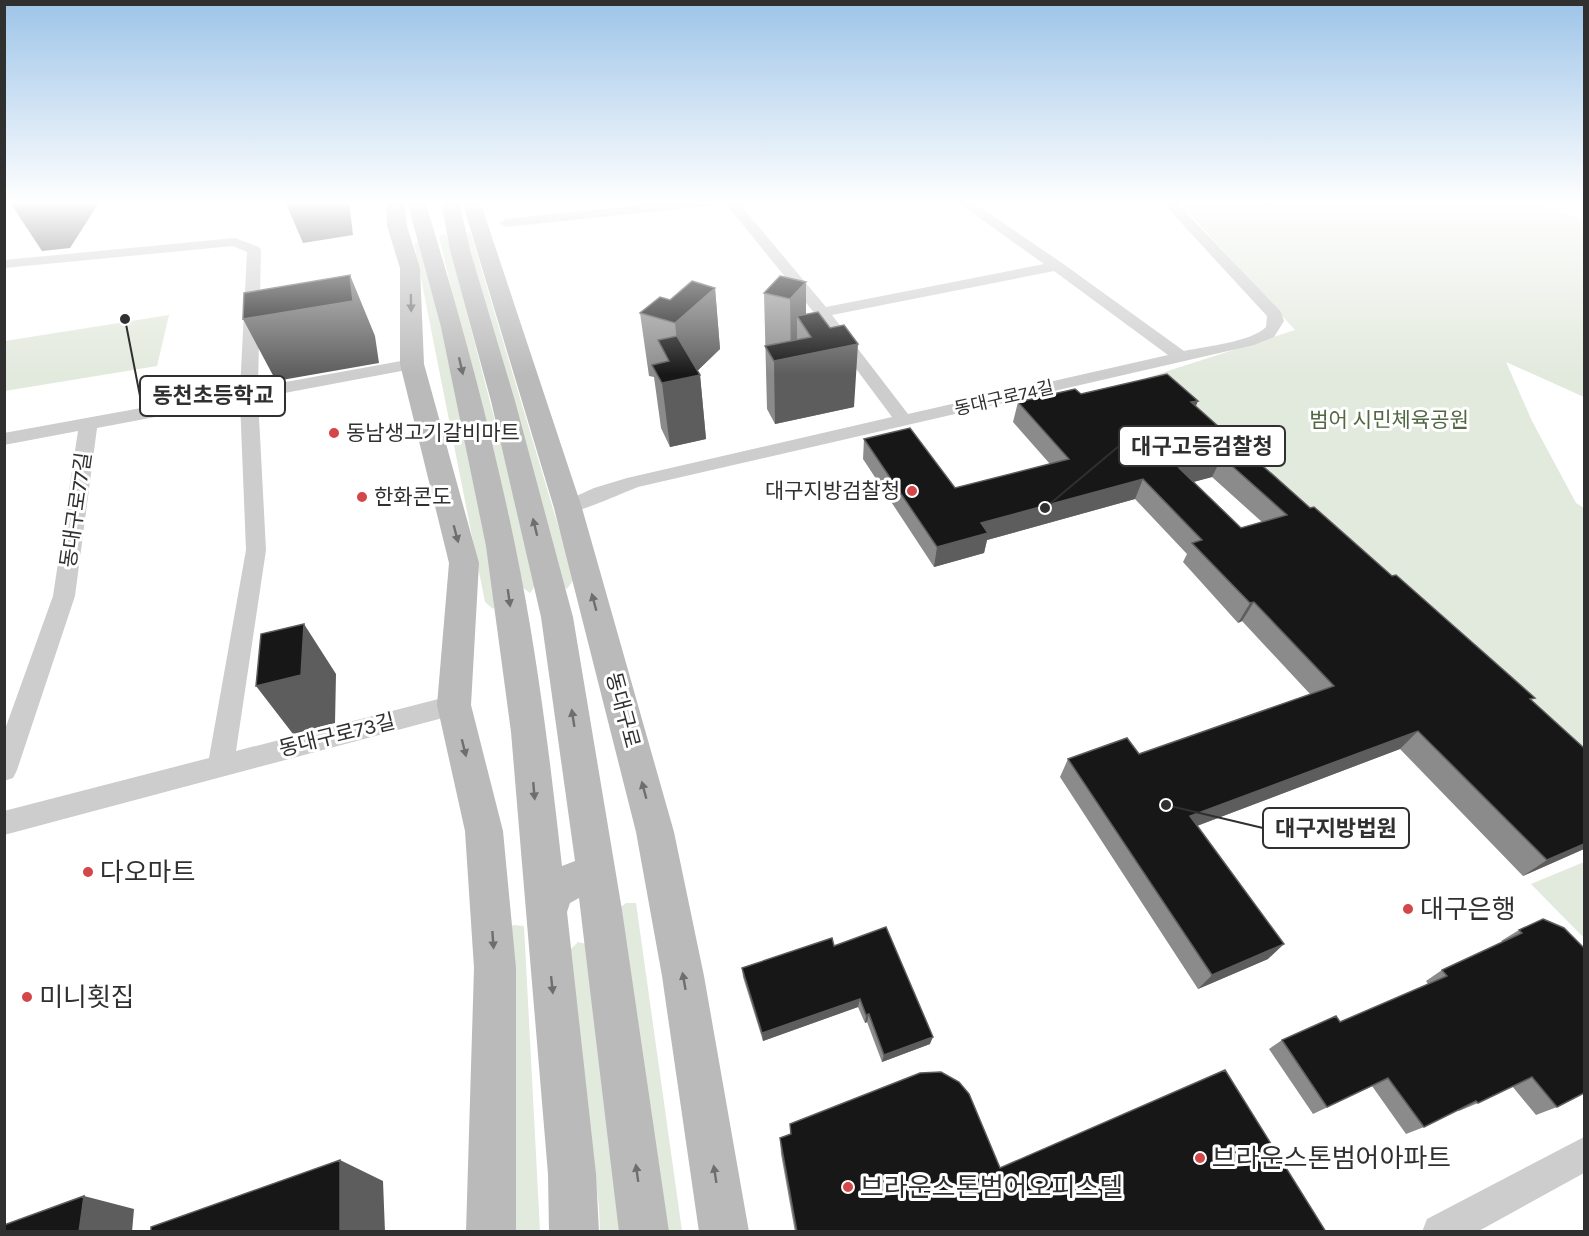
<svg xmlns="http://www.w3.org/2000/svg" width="1589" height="1236" font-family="Karla,'Noto Sans KR',sans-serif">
<rect width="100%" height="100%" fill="#fff"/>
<path fill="#e2e9dd" d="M1178,201h355l51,20v176l-78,-35 26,59 44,82 8,5v259l-438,-389 149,-48z
M466,232l5,2 103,345 -7,10 -9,-7 -95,-347z
M443,234l4,2 90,347 -7,10 -8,-6 -83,-350z
M419,241l4,1 78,357 -8,10 -8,-7 -71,-359z
M169,315l-12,51 -152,25v-50z
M1584,862v76l-53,-54z
M626,903h10l46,328h-25l-40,-321z
M513,925l11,1 16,305h-25l-12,-298z
M578,942l8,2 39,287h-25l-1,-24 -31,-255z"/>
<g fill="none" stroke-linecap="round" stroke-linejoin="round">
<path fill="#cdcdcd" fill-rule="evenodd" d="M678,201h59l89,106 218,-43 -88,-63h15l91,62 122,88c23,-5 67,-9 82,-24l1,-11 -106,-115h14l106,111 3,9 -10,16 -20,8 -616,142c-16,6 -65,29 -77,26l-3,-5 3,-5 33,-15 33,-10 265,-61 -76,-102 -90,-111 -220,23 -7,-4 7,-4zM1054,271l114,84 -260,59 -76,-99z
M235,238l24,9 2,3 -3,137 154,-28 8,5 -8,5 -154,29 8,152 -30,201 218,-56 9,3 3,7 -3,7 -9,3 -450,120v-24l205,-53 37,-208 -6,-149 -143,27 -22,168 -58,174 -4,8 -9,3v-49l49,-136 25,-165 -74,14v-12l236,-43 7,-138 -14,-6 -229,22v-8z
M1584,1137v36l-107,59h-55l5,-13z"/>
<path fill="#bababa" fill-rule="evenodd" d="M386,201h18l3,25 13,42 4,96 55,199 -8,142 32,126 13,137v264h-50l8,-264 -9,-137 -28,-126 12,-142 -49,-199v-96l-13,-42z
M407,201h18c35,114 66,228 90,344 22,106 35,214 47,321l13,-5 -34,-244 -50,-216 -41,-151 -9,-49h18l11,49 45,151 58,216 49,293 47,322h-50l-40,-334 -9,5 -3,9 29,262 3,58h-50l-1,-58 -37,-442 -25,-186 -45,-219z
M462,201h18l102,307 92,324 30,144 45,256h-50l-37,-256 -26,-144 -82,-324z"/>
</g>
<path fill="#8b8b8b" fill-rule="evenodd" d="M780,276l26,38 48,93 -79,17 -8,-15 -3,-116z
M715,288l5,61 -23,22 3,4 6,64 -36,8 -9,-19 -7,-51 -5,-1 -9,-63 30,-13z
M1081,394l117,7 -3,5 389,342v101l-61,27 -123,-127 -203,77 71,133 -70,30 -138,-212 8,-18 71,-5 171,-60 -68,-73 -4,2 -55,-61 4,-8 -52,-55 -148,41 -3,13 -50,14 -71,-108 1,-20 91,49 95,-24 -37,-42 5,-20zM1212,477l50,45 -21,6 -48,-46z
M1543,919l14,188 -21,8 -24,-29 -34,17 -19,8 -1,-1 -34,17 -18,7 -34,-48 -59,28 -44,-65 13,-9 58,-18 88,-38 -2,-3 16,-11 61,-28 -2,-1 18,-11z
M834,946l96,98 -48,18 -15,-40 -2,1 -7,-16 -95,34 -20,-64 -1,-9z
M790,1124l210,44 326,64h-531l-14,-78 -1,-16 10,-4z"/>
<path fill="#5d5d5d" d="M9,201h91l-30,47 -28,3z
M285,201h64l4,34 -50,8z
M350,275l25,61 4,27 -103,18 -33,-62z
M806,282v47l-9,-13v38l61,-10 -4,63 -79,17 -1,-63 17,-3 -1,-59z
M715,288l5,61 -29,28 9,-2 6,64 -36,8 -8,-64 19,-4 -6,-56z
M1198,401l-8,19 1,-18z
M1222,457l-10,20 -41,11 8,-20z
M1143,479l-8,20 -148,41 -3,13 -50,14 3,-20 44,-24z
M1254,602l-12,19 -4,2 12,-20z
M304,624l32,50 -1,49 -42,11 -37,-48z
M1418,731l-18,18 -222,84 12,-17z
M1584,844v5l-61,27 24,-16z
M1284,944l-16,15 -70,30 14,-14z
M860,999l-2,8 -95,34 -1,-8z
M869,1014l-2,8 -2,1 1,-8z
M933,1037l-3,7 -48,18 2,-7z
M340,1160l43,21 2,51h-45z
M84,1196l50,13 -2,23h-53z"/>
<path fill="#171717" stroke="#5d5d5d" stroke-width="1.5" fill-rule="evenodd" d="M350,275l3,26 -110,18 1,-26z
M780,276l26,6 -16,17 -26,-6z
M692,281l23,7 -40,35 -35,-10 20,-16 10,3z
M818,312l12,16 14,-3 14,19 -84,17 -9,-15 46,-9 -14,-21z
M677,336l23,39 -38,8 -10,-18 17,-4 -11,-21z
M1167,374l31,27 -7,1 119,106 4,-1 78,69 4,-1 139,123 -5,1 54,49v96l-37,16 -129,-129 -228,85 94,128 -72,31 -144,-216 59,-21 12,16 195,-68 -80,-84 -4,1 -58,-60 10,-3 -59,-61 -162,44 7,10 -51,14 -73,-108 46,-11 45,60 114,-29 -51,-57 57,-13 6,5zM1222,457l65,58 -46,13 -62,-60z
M304,624l-3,51 -45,11 5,-52z
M1543,919l21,9 20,20v145l-27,14 -25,-30 -54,26 -2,-2 -52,26 -36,-49 -61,29 -45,-67 54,-24 4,6 107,-46 -5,-6 80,-37 -3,-3z
M886,927l47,110 -49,18 -15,-41 -3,1 -6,-16 -98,34 -20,-65 90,-30 2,8z
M1225,1070l101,162h-529l-17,-94 11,-4 -1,-10 130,-51 21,-1 18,10 10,12 31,74z
M340,1160v72h-189v-5z
M84,1196l-5,36h-75v-7z"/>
<defs><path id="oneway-solid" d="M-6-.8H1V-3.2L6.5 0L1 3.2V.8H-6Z" transform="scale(1.5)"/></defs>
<g fill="#6e6e6e">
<use href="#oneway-solid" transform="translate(411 303) rotate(89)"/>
<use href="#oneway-solid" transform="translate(461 366) rotate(77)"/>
<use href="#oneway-solid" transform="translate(535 527) rotate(-104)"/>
<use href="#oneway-solid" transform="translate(456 534) rotate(75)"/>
<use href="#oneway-solid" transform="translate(509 598) rotate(82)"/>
<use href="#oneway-solid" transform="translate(594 602) rotate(-105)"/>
<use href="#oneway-solid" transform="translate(573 718) rotate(-99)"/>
<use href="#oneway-solid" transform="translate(464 748) rotate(76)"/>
<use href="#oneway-solid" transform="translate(644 790) rotate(-105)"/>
<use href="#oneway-solid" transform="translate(534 791) rotate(85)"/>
<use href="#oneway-solid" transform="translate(493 940) rotate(86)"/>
<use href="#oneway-solid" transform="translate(684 981) rotate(-100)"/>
<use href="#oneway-solid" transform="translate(552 985) rotate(84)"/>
<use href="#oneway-solid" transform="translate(637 1173) rotate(-98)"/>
<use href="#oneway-solid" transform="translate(715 1174) rotate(-99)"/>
</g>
<linearGradient id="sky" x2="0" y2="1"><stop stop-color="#9dc4e8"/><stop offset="0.54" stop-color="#fff"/><stop offset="1" stop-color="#fff" stop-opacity="0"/></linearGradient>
<rect width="1589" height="375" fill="url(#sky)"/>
<g fill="#d34649" stroke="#fff" stroke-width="2">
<circle cx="334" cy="433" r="6"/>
<circle cx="912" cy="491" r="6"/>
<circle cx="362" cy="497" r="6"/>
<circle cx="88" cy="872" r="6"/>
<circle cx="1408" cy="909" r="6"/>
<circle cx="27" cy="997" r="6"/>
<circle cx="1200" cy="1158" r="6"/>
<circle cx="848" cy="1187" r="6"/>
</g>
<g text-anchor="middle" stroke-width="6" stroke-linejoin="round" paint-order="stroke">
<g font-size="18" fill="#303030" stroke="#fff">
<text transform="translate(1004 398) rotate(-13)" y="6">동대구로74길</text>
</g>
<g font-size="21" fill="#516842" stroke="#fff">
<text x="1389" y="427">범어 시민체육공원</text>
</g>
<g font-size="21" fill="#303030" stroke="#fff" text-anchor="start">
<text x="346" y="440">동남생고기갈비마트</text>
<text x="900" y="498" text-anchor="end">대구지방검찰청</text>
<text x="374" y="504">한화콘도</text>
</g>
<g font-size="21" fill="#303030" stroke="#fff">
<text transform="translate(76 510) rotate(-82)" y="7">동대구로77길</text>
<text transform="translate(623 710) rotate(75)" y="7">동대구로</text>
<text transform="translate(337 735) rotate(-14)" y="7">동대구로73길</text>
</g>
<g font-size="26" fill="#303030" stroke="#fff" text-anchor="start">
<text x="100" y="881">다오마트</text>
<text x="1420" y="918">대구은행</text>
<text x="39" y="1006">미니횟집</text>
<text x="1212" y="1167">브라운스톤범어아파트</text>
<text x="860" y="1196">브라운스톤범어오피스텔</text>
</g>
</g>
<path fill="none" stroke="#303030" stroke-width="2" d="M125 319L140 396M1045 508L1119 446M1166 805L1263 828"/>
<g fill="#303030" stroke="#fff" stroke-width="2">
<circle cx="125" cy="319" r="6"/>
<circle cx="1045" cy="508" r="6"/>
<circle cx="1166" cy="805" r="6"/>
</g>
<g fill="#fff" stroke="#303030" stroke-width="2">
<rect x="140" y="376" width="145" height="40" rx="6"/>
<rect x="1119" y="426" width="166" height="40" rx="6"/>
<rect x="1263" y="808" width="146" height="40" rx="6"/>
</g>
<g font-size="22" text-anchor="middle" font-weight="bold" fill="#303030">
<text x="213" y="403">동천초등학교</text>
<text x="1202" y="454">대구고등검찰청</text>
<text x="1336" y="836">대구지방법원</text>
</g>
<rect width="1589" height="1236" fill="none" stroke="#303030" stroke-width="12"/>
</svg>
